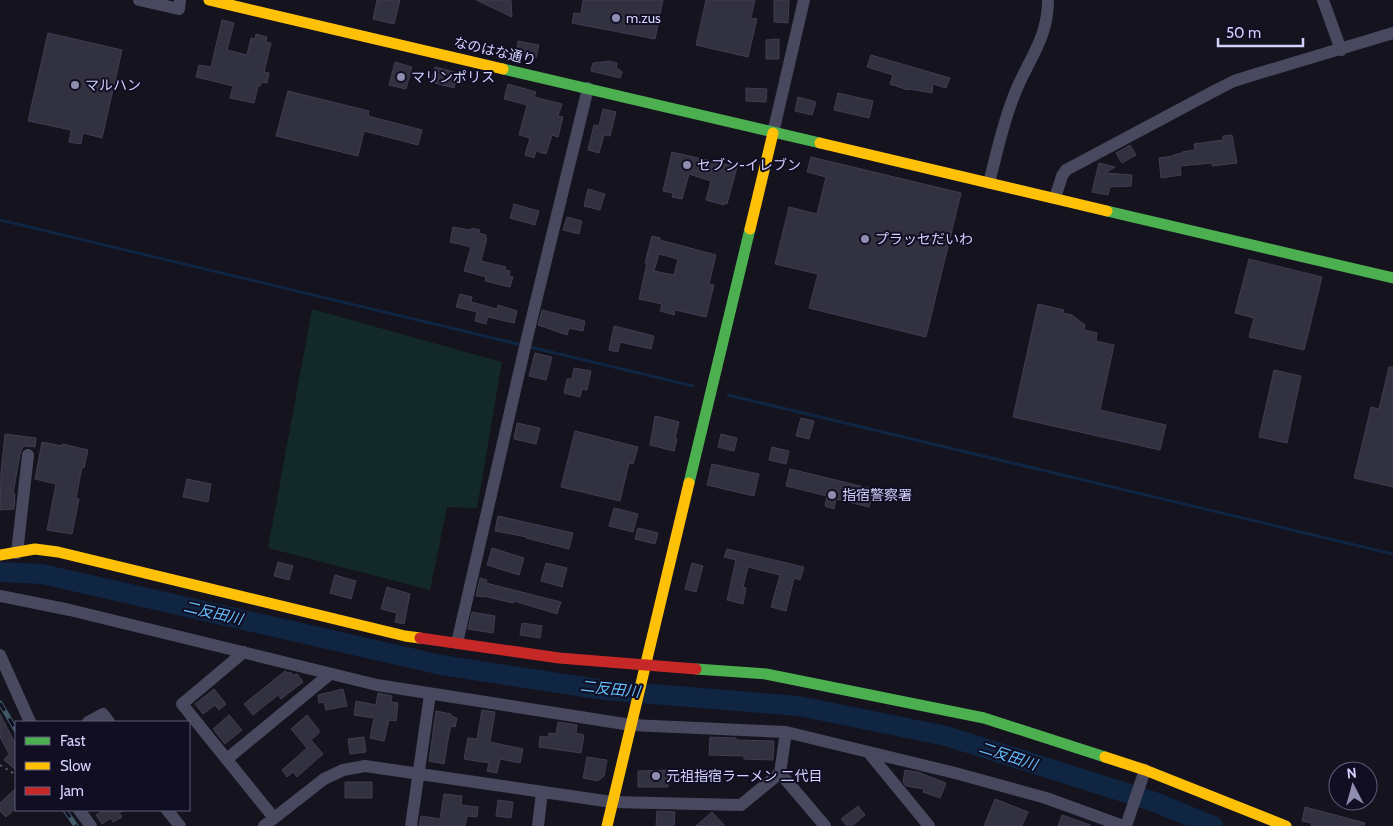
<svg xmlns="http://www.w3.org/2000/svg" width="1393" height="826" font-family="Cabin,'Noto Sans JP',sans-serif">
<rect width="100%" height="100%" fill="#14131e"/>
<path fill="#122928" d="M312,309l190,53 -25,146 -30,-1 -17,83 -162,-42z"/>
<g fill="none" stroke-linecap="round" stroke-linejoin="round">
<path stroke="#0f2542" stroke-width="3" d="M0,220l518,124
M530,347l163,39
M728,395l665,159"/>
<path stroke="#0f2542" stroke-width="20" d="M0,572l42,2 399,91 163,25 195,16 147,30 209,66 58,24"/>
</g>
<path fill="#323140" stroke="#403d51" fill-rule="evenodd" d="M377,0h23l-6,24 -21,-5z
M476,0h35l1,17z
M583,0h80l-8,39 -83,-16 2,-10 7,1z
M706,0h49l-4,18 6,1 -9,38 -52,-12z
M774,0h15l-1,23 -14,-1z
M222,20l12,3 -7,27 20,5 4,-17 4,1 1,-5 11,3 -1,5 5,1 -7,29 5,1 -2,10 -5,-1 -2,4h-2l-4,17 -24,-5 3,-12 -37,-9 3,-12 12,2z
M48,33l74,17 -20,88 -19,-5 -2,11 -12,-2 2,-12 -43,-9z
M779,39v20h-13v-19z
M518,41l21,4 -3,13 -19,-3z
M871,55l79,23 -4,10 -13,-4 -1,9 -23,-4 -1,1 -18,-6 3,-9 -26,-8z
M610,61l7,2 -1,4 6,5 -2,6 -29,-7 2,-8z
M395,62l17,5 -6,22 -17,-4z
M435,67l23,6 -4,15 -23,-6z
M508,84l28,8 -2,5 28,7 -4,12 5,1 -5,20 -6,-2 -6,19 -10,-3 -2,7 -9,-3 5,-17 -11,-3 8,-30 -23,-6z
M746,88l21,1 -1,13 -20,-1z
M288,91l81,20 -1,5 54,14 -4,15 -54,-14 -6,25 -82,-20z
M838,93l35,8 -4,17 -35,-8z
M798,97l18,5 -4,13 -17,-4z
M603,109l13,3 -6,24 -6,-1 -5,18 -11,-3 6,-25 5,1z
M1232,135l5,28 -25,3v-3l-32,3 1,9 -20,3 -2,-20 14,-2v-1l9,-2v-1l13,-2 -1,-6 29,-4v-4z
M1130,145l6,10 -14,8 -6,-10z
M672,152l65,15 -10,37 -3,-1v2l-18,-5 5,-19 -22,-7 -7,25 -10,-2 1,-4 -10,-2z
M811,157l150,36 -35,144 -117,-29 9,-34 -43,-10 14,-57 28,7 9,-37 -19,-5z
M1099,163l16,4 -10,6 27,2 -1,11 -21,1 -2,8 -16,-3z
M588,189l17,5 -5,16 -16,-4z
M514,204l25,7 -4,14 -25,-7z
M567,217l15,4 -3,13 -16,-4z
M453,227l18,3 1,-2 8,2 -1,3 7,2 -1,2 2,1 -6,23 25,6 -1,3 5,1 -1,5 4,1 -3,10 -25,-6 1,-4 -22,-6 7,-24 -21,-5z
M652,236l8,2v2l56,15 -7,29 5,1 -8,32 -31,-7 -1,5 -14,-4 2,-7 -23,-5 8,-36h-2zM659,254l19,5 -4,16 -20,-4z
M1249,259l73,18 -18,73 -55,-13 5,-19 -19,-5z
M460,294l12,3 -1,5 26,7 1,-4 19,6 -3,12 -26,-6 -2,7 -11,-3 2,-9 -21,-5z
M1038,304l26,6 -1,3 9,2 13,10 -1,5 13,3 -1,8 18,4 -14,65 66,15 -6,25 -147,-33z
M542,310l43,11 -2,10 -14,-3 -2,7 -29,-10z
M614,326l40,10 -3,13 -31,-7 -2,10 -9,-2z
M535,353l17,4 -6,23 -17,-4z
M1389,367h4v120l-39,-9 17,-71 8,2z
M574,368l17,3 -4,19 -5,-1 -2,8 -16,-4 3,-14h5z
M1274,370l27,6 -14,67 -28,-6z
M655,416l24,6 -4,16 2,1 -3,12 -24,-6z
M801,418l13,3 -5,18 -13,-3z
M517,423l23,5 -4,16 -22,-5z
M575,431l63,16 -5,17 -4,-1 -9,38 -59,-14z
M5,434l31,4 -1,9 -12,-1 -3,8 -7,40h2l-1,15 -14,1 1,-37z
M721,434l16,4 -3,13 -16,-4z
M42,442l20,4 1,-2 25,6 -4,18 -2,-1 -6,31 3,1 -7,35 -25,-4 9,-46 -21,-5z
M772,447l17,4 -3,13 -17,-4z
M712,464l47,10 -5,22 -47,-11z
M790,469l83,20 -4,18 -33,-8 -2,10 -9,-3 2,-10 -41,-10z
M187,479l24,5 -3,18 -25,-5z
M614,508l24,6 -5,18 -24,-6z
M498,516l75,17 -4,16 -43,-11 1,-1 -32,-6z
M638,528l20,5 -3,11 -20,-5z
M492,548l32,10 -5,17 -32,-10z
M727,549l77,18 -4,13 -6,-2 -8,33 -15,-4 9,-32 -32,-8 -5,20 3,1 -3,16 -16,-4 9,-40 -12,-3z
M278,562l15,4 -4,14 -15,-4z
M546,563l21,5 -5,19 -21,-6z
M692,563l11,3 -7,26 -11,-3z
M335,575l21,6 -5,18 -21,-6z
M480,578l7,2 -1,3 75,19 -4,12 -43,-13 -1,2 -30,-7v1l-7,-1z
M387,587l23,7 -6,30 -9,-2 2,-9 -16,-4z
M472,612l23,4 -2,17 -25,-4z
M522,623l20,3 -2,12 -20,-3z
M285,671l3,2 2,-1 3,3 4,-1 6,8 -22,17 -3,-4 -25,20 -9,-11z
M214,689l12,15 -7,6 -4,-5 -12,9 -8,-10z
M343,689l4,17 -21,4 -2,-8 -5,1 -1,-8z
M378,693l14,3 -1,6 7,1 -2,18 -7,-1 -5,21 -14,-3 4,-20 -20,-3 2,-14 20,4z
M482,710l13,2 -5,30 33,7 -3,14 -20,-4 -3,14 -10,-2 2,-8 -25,-4 4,-21 9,1z
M436,711l15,3v2l6,2 -2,9 -4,-1 -2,8 -5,30 -15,-3z
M0,714l16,31v25l-12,-10 5,-6 -9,-17z
M229,715l13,15 -17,14 -12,-15z
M307,715l12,15v3l-8,7 12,14 -26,23 -4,-5 -6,5 -5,-7 25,-22 -16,-19z
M558,722l19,3 -1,8 8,2 -3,18 -42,-6 1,-11 8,1 1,-4 7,1z
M364,737l2,15 -16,2 -2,-15z
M710,737l26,1v2l38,1 -1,19 -29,-1v-3l-35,-1z
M587,757l20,3 -3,16 -6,5 -15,-3z
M673,770v11h-5v6h-30v-16z
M905,770l13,2 28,11 -6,15 -17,-6 1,-3 -18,-3 -3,-4z
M345,782h27v16h-27z
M16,788v20l-10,9 -6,-6v-8z
M444,794l18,2 -1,9 17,2 -1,10 -10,-1 -2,10h-46l2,-10 19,3z
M995,799l33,13 -6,14h-38z
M498,800l15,2 -2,16 -15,-2z
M858,806l7,9 -13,11h-5l-6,-7z
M1305,807l60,16 -1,3h-53l1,-3 -10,-2z
M105,810h20l-6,3 3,4 -9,5 -2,-4 -9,6 -6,-9z
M657,811l18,1 -1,14h-18z
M712,812l13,14h-29z
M1062,815l28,10v1h-32z"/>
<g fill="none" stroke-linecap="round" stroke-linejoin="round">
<path stroke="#4a5965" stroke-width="2" stroke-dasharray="2.5 4" stroke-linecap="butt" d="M0,765l16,10"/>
<path stroke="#48495f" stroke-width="12" d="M139,0l40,9 1,-9
M1323,0l18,50
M773,133l31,-133
M989,183c8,-31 14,-61 26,-90 13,-33 33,-54 33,-93
M1055,198l7,-22 4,-6 152,-81 16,-8 19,-6 140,-42
M17,553l11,-98
M0,596l70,14 307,75 254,40 155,7 169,41 91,25 77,28
M457,643l70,-305 61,-250
M244,652l-62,52 92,114
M0,655l30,67
M88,722l15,-8 6,8
M869,753l60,73
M227,759l103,-85
M780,773l45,53
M79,810l12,16
M167,810l13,16
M264,826l60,-47 19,-9 22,-4 247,36 129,3 39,-32 6,-41
M411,826l19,-132
M538,826l4,-34
M1126,826l19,-56"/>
<path stroke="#4caf50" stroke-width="11" d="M503,69l317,74
M1107,211l286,67
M689,483l61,-254
M696,669l70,5 218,44 121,39"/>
<path stroke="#ffc107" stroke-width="11" d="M209,0l294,69
M820,143l287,68
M750,229l23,-96
M0,555l35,-6 23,3 347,84 15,2
M1105,757l40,13 141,56
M607,826l82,-343"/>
<path stroke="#c62828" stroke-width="11" d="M420,638l139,20 137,11"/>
<g stroke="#415966" stroke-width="5">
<path id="rail" d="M0,703l16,27
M65,810l11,16"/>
</g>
<use href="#rail" stroke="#110e23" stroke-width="3" stroke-dasharray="9" stroke-linecap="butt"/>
</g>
<g fill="#908eb0" stroke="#110e23" stroke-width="2">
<circle cx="616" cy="18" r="5"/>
<circle cx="401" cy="77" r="5"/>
<circle cx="75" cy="85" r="5"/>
<circle cx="687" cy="165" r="5"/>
<circle cx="865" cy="239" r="5"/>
<circle cx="832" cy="495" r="5"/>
<circle cx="656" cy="776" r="5"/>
</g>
<g text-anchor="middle" stroke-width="4" stroke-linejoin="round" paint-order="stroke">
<g font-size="14" fill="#d3d1fe" stroke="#110e23" text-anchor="start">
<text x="626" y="23">m.zus</text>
<text x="411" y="82">マリンポリス</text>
<text x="85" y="90">マルハン</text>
<text x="697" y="170">セブン-イレブン</text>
<text x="875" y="244">プラッセだいわ</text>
<text x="842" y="500">指宿警察署</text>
<text x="666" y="781">元祖指宿ラーメン 二代目</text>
</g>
<g font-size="14" fill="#d3d1fe" stroke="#110e23">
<text transform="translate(495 51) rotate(13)" y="5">なのはな通り</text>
</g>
<g font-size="15" font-style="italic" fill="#63befa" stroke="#110e23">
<text transform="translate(213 613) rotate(13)" y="5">二反田川</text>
<text transform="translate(610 689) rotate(6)" y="5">二反田川</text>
<text transform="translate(1008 756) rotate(18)" y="5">二反田川</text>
</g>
</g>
<rect x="15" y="721" width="175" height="90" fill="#110e23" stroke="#5f5c7b"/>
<rect x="25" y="737" width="25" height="8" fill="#4caf50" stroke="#5f5c7b"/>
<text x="60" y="746" font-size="15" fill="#d3d1fe">Fast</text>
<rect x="25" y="762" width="25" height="8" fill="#ffc107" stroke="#5f5c7b"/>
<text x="60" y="771" font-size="15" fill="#d3d1fe">Slow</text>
<rect x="25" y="787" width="25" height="8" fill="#c62828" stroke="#5f5c7b"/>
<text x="60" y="796" font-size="15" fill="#d3d1fe">Jam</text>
<g transform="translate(1353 786) rotate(354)"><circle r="24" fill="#110e23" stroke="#5f5c7b"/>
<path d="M0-4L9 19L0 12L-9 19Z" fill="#908eb0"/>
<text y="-8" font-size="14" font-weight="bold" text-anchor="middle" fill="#d3d1fe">N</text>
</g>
<path d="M1218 38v8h85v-8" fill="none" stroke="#d3d1fe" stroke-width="2.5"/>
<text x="1226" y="38" font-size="15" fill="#d3d1fe" stroke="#110e23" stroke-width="4" paint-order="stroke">50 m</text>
</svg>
